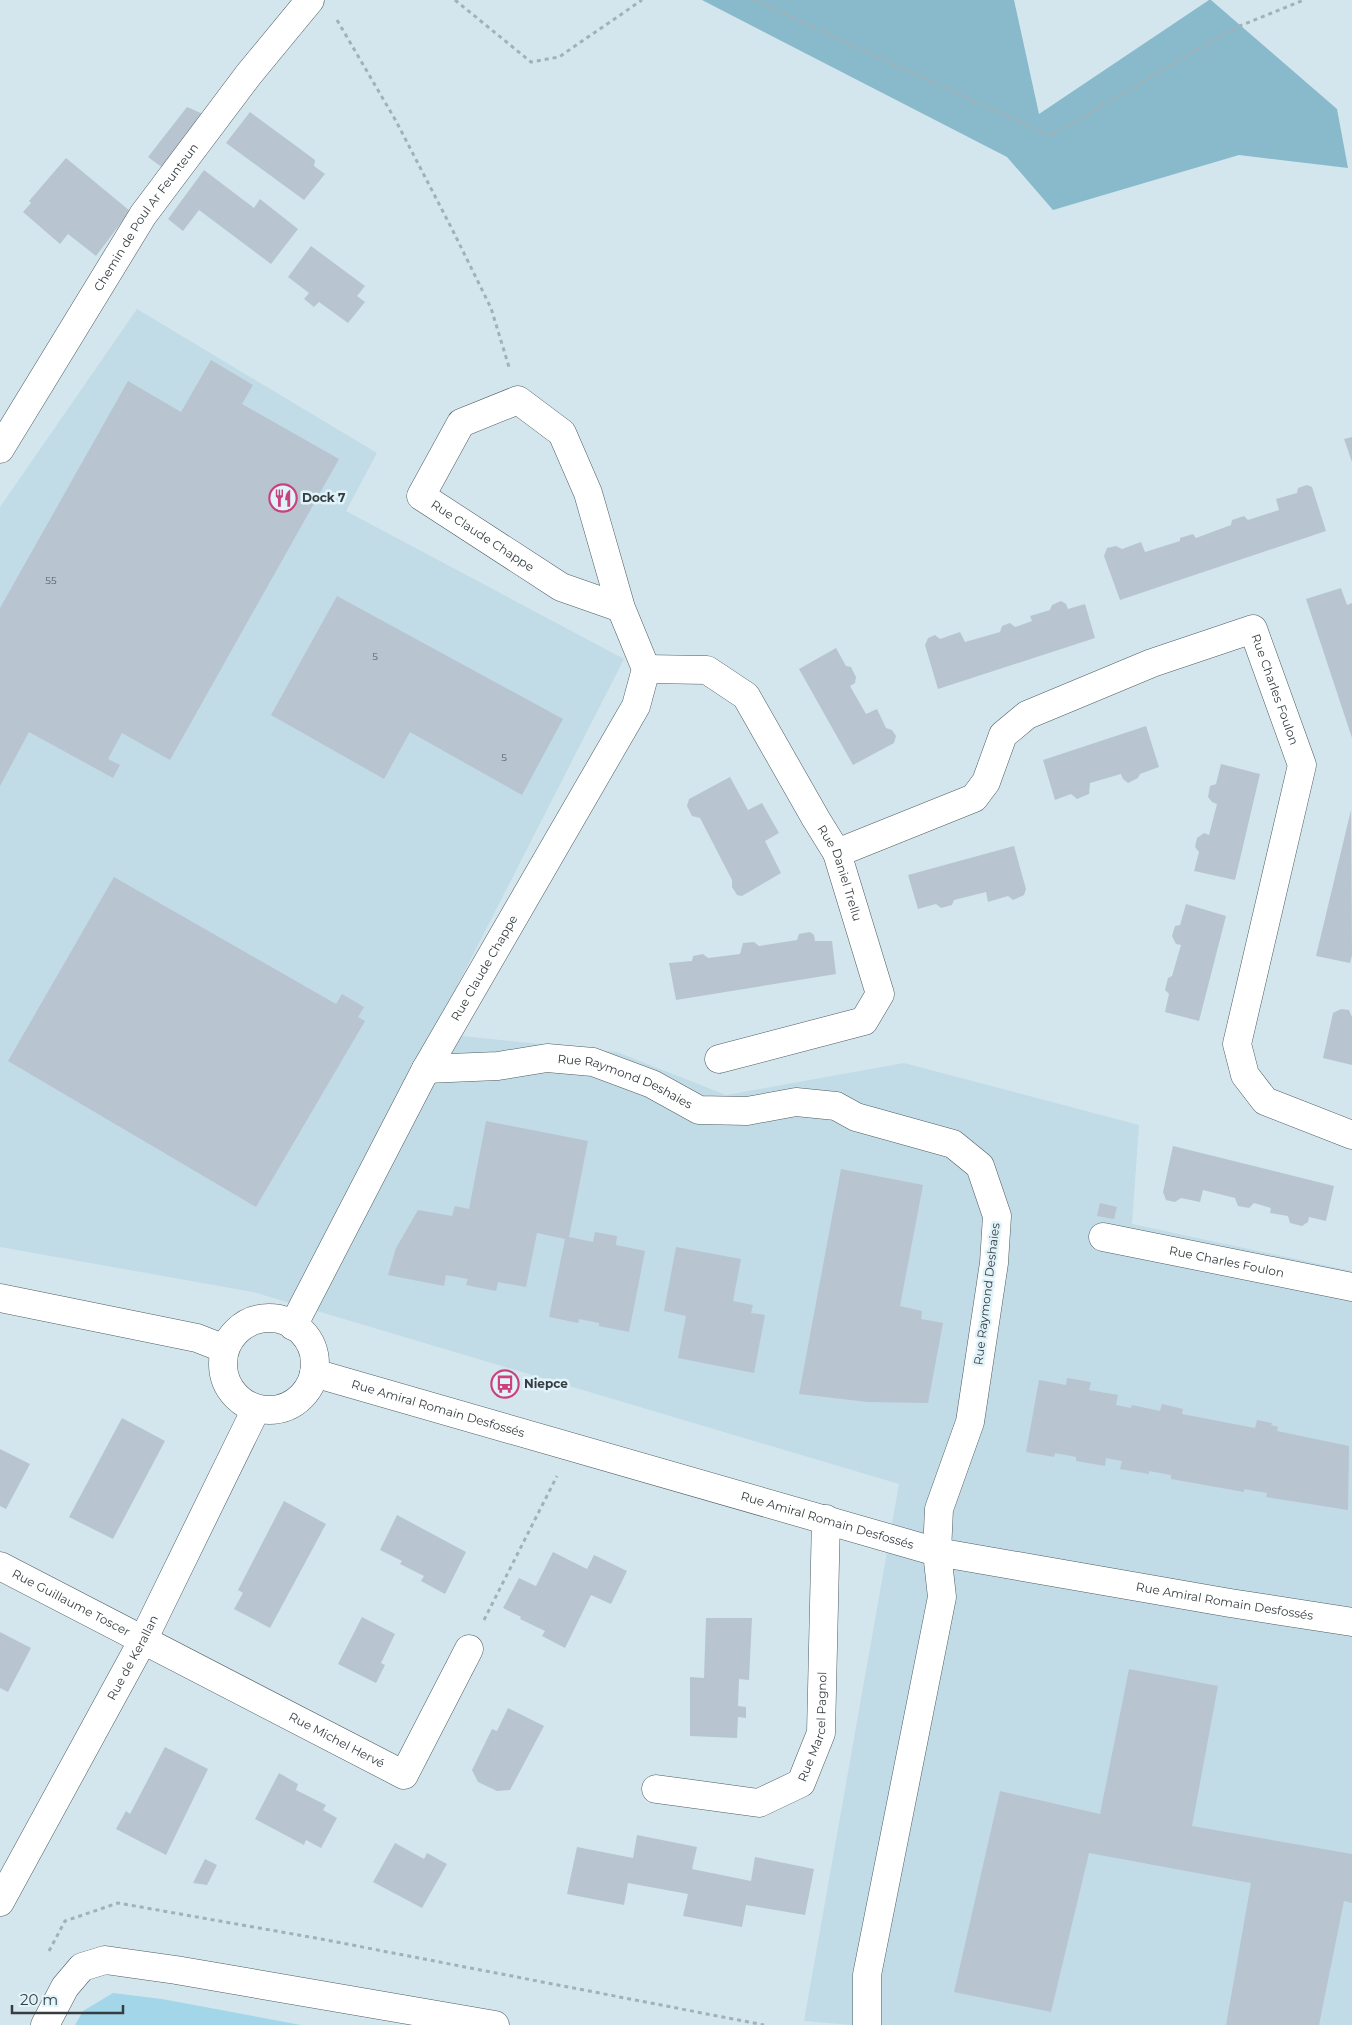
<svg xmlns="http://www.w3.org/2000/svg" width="1352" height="2025" font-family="Montserrat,sans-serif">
<rect width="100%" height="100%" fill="#d3e6ed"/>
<path fill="#c1dce6" d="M137,309l240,144 -31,58 278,148 -191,374 184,19 109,43 178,-32 235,62 -7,99 220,47v754h-501l-47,-4 95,-537 -646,-192 -253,-45v-740z"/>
<path fill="#a4d6e9" d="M113,1993l49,6 139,26h-226l8,-14z"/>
<path fill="#88bacc" d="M702,0h312l25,114 170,-114h2l126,109 11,59 -109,-13 -186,55 -46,-53z"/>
<path fill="#b9c4d1" d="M187,107l16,7 -40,54 -15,-11z
M250,112l65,48 -1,6 11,8 -21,26 -78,-57z
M66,158l64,53 -34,45 -28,-22 -8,10 -37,-32 8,-9 -2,-2z
M204,170l50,38 6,-9 38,30 -27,35 -72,-54 -16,21 -15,-12z
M311,246l54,40 -8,10 8,6 -17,21 -29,-21 -5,5 -10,-8 5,-6 -21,-16z
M211,360l42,25 -11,19 97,55 -169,301 -48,-27 -14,26 12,6 -7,13 -84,-46 -29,54v-178l128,-227 53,31z
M1352,437v25l-8,-23z
M1307,485l5,2 14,44 -206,69 -16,-44 3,-8 9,-2 6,3 19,-7 4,10 35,-11v-3l13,-4 3,4 35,-13 1,-5 12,-4 4,4 31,-10 -3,-11 21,-6 1,-5z
M1341,588l6,17 5,-2v135l-46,-139z
M337,596l226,123 -41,76 -112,-63 -26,47 -113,-64z
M1061,601l5,3 2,5 17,-5 10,34 -157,51 -13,-44 3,-7 7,-3 5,4 20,-7 5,10 35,-10 2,-6 8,-3 5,4 17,-6 -2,-5 20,-6 2,-5z
M836,648l10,18 5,1 5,10 -1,6 -5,3 16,28 11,-5 9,19 6,2 4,6 -2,7 -41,22 -54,-96z
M1146,726l13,41 -19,7 -2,4 -10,5 -5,-4 -2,-5 -31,9 -1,11 -12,5 -6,-5 -16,6 -12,-40z
M1221,764l39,10 -25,106 -41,-9 5,-19 -4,-5 2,-9 7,-5 5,2 8,-31 -5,-2 -4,-5 2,-11 6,-2z
M730,777l18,33 14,-7 17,30 -14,8 16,32 -39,23 -5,-1 -5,-8v-7l-32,-62 -8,-2 -5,-10 2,-7z
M1351,810l1,145 -2,8 -34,-7z
M1014,846l12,43 -2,6 -11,5 -5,-4 -20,6 -2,-10 -32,8 -2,5 -11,3 -5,-4 -18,5 -10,-34z
M114,877l222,127 6,-10 22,13 -6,10 7,4 -109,186 -248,-146z
M1186,904l40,12 -27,105 -34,-9 4,-18 -4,-4 3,-12 4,-2 9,-31 -5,-1 -4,-8 3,-10 5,-1z
M810,932l4,3 1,6h17l4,33 -160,26 -7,-37 23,-2 1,-5 10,-2 5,4 32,-4 3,-11 11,-1 5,4 38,-6 2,-6z
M1341,1009l8,1 3,7v48l-29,-7 10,-45z
M486,1121l102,20 -19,96 24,5 2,-10 22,4 -1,9 29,6 -16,81 -30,-6v-3l-20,-4 -1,4 -29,-6 16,-78 -28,-6 -11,54 -28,-5 -2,9 -30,-6 2,-6 -22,-4 -2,11 -56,-11 8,-27 22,-38 34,6 3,-10 14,3z
M1173,1146l161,40 -8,35 -17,-4 -1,5 -6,4 -12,-3 -2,-7 -18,-3 1,-5 -17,-5 -5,5 -11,-2 -3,-8 -32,-8 -3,12 -19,-4 -6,4 -9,-2 -3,-8z
M841,1169l82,16 -23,121 22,5 -1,8 22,4 -15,80 -60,-1 -69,-8z
M1100,1203l17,4 -3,12 -17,-3z
M676,1247l65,12 -8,42 20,4 -2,8 14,2 -11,58 -76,-15 8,-42 -22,-5z
M1067,1378l24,4 -2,8 29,5 -2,10 15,3 1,-3 28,6 2,-7 21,5 -1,5 73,14 2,-8 15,3 -1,2 7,2 -1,4 72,15 -1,64 -82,-13 1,-4 -23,-4v3l-73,-13v-4l-22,-4v3l-29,-5 2,-8 -16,-3 -1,8 -29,-5v-4l-21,-4 -1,4 -28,-5 13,-72 27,5z
M122,1418l43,23 -52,98 -44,-22z
M0,1449l30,15 -24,45 -6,-3z
M284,1501l42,23 -56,104 -36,-19 9,-16 -5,-3z
M397,1515l69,37 -21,42 -24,-13 3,-5 -24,-12 2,-3 -22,-11z
M553,1552l34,17 7,-14 33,16 -16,33 -20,-9 -26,53 -23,-12 3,-5 -25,-12 1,-2 -18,-9 16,-30 17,8z
M362,1617l33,17 -14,29 4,2 -9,18 -38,-19z
M706,1618h46l-3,62 -10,-1 -1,27 8,1v11l-8,-1 -1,21 -47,-2v-59l14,1z
M0,1632l31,16 -23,44 -8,-4z
M1129,1669l89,17 -26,140 160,28v49l-8,-2 -25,124h-93l25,-142 -162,-30 -38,159 -97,-20 46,-201 100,23z
M508,1708l36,18 -34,64 -13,1 -19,-9 -6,-12 20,-41 5,2z
M165,1747l43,22 -42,86 -50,-26 10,-18 4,3z
M279,1773l19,11 -2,6 30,15 -3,5 14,8 -16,30 -15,-8 -2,5 -49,-26z
M637,1835l60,12 -5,22 59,12 4,-24 59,12 -9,46 -59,-10 -4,22 -59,-11 5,-22 -60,-11 -4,22 -57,-11 10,-47 56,11z
M395,1843l29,16 3,-6 20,11 -25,44 -49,-26z
M205,1859l12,6 -10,20 -14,-2z"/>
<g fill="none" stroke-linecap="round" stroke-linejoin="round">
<g stroke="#4d5c62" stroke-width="29">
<g id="minor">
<path id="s1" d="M0,449l143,-234 106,-141 61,-74"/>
<path id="s2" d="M646,669l61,1 39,26 70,123 21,34 43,141 -16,27 -145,38"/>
<path id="s3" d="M837,853l137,-55 12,-16 17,-47 24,-20 125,-52 101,-34 49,136 -65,279 8,31 20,26 87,34"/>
<path id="s4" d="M426,1069l72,-3 49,-8 46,4 59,22 47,26 48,1 49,-9 40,4 20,11 97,27 27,22 17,50 -3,47 -24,159 -31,87 -2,43 5,45 -75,378v50"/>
<path id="s5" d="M1103,1237l249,50"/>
<path id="s6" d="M293,1326l133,-257 210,-363 10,-37 -25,-61 -33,-115 -26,-60 -44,-33 -57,23 -40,73 140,91 60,21"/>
<path id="s7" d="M0,1566l404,209 65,-126"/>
<path id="s8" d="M656,1789l103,14 42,-20 20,-50 5,-214"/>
<path id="s9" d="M0,1902l143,-262 113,-231"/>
<path d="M45,2025l20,-38 17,-20 23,-7 71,10 319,55"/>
</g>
</g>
<g stroke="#4d5c62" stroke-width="29">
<g id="major">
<path d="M0,1298l197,40 28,11"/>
<circle cx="269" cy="1364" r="46"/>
<path id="s10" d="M314,1373l623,179 293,51 122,19"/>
</g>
</g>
<path stroke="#a1b1b6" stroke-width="3" stroke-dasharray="4 4" stroke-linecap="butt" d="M455,0l76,62 28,-5 83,-57
M754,0l296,136 180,-106 74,-30
M337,20l59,101 56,108 39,79 18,59
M484,1620l73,-144
M49,1951l16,-30 53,-18 203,36 443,86"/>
<use href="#minor" stroke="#fff" stroke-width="28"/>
<use href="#major" stroke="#fff" stroke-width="28"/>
</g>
<defs>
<g id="restaurant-ring" transform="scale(1.4375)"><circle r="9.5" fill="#e1f3fa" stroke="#ca417b" stroke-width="1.5"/><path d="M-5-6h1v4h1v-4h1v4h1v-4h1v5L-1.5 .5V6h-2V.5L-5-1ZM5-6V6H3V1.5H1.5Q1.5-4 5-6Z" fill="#ca417b"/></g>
<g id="bus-ring" transform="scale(1.4375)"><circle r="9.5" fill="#e1f3fa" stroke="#ca417b" stroke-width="1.5"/><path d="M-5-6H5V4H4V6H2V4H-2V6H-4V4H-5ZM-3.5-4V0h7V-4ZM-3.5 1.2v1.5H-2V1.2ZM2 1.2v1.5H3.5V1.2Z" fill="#ca417b"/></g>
</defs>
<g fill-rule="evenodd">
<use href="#restaurant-ring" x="283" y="498"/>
<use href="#bus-ring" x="505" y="1384"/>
</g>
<g text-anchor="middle" stroke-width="5" stroke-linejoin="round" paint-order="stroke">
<g font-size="10" fill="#575f64">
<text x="51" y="584">55</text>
<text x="375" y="660">5</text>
<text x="504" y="761">5</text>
</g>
<g font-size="12" fill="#363d40" stroke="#e1f3fa">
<text dy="4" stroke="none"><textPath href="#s1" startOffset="274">Chemin de Poul Ar Feunteun</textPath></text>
<text dy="4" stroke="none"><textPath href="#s6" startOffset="1271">Rue Claude Chappe</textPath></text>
<text dy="4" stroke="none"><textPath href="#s3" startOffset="555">Rue Charles Foulon</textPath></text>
<text dy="4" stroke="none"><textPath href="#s2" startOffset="309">Rue Daniel Trellu</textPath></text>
<text dy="4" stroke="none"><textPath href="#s6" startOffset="406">Rue Claude Chappe</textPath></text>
<text dy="4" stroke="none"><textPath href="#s4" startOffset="204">Rue Raymond Deshaies</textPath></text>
<text dy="4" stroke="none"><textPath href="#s5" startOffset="126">Rue Charles Foulon</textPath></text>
<text transform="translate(987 1294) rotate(-83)" y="4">Rue Raymond Deshaies</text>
<text dy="4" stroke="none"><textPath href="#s10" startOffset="129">Rue Amiral Romain Desfossés</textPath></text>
<text dy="4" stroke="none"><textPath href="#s10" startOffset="534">Rue Amiral Romain Desfossés</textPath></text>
<text dy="4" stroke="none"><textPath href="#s10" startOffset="940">Rue Amiral Romain Desfossés</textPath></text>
<text dy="4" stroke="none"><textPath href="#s7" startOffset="80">Rue Guillaume Toscer</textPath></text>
<text dy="4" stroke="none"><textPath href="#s9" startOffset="278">Rue de Kerallan</textPath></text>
<text dy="4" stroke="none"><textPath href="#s8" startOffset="209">Rue Marcel Pagnol</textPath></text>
<text dy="4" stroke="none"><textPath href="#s7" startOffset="379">Rue Michel Hervé</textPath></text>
</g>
<g font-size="12" font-weight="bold" fill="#363d40" stroke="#e1f3fa" text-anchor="start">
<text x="302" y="502">Dock 7</text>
<text x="524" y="1388">Niepce</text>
</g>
</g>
<path d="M12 2005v8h111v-8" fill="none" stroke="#363d40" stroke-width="2.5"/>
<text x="20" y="2005" font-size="15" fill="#363d40" stroke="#e1f3fa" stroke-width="4" paint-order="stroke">20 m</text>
</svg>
